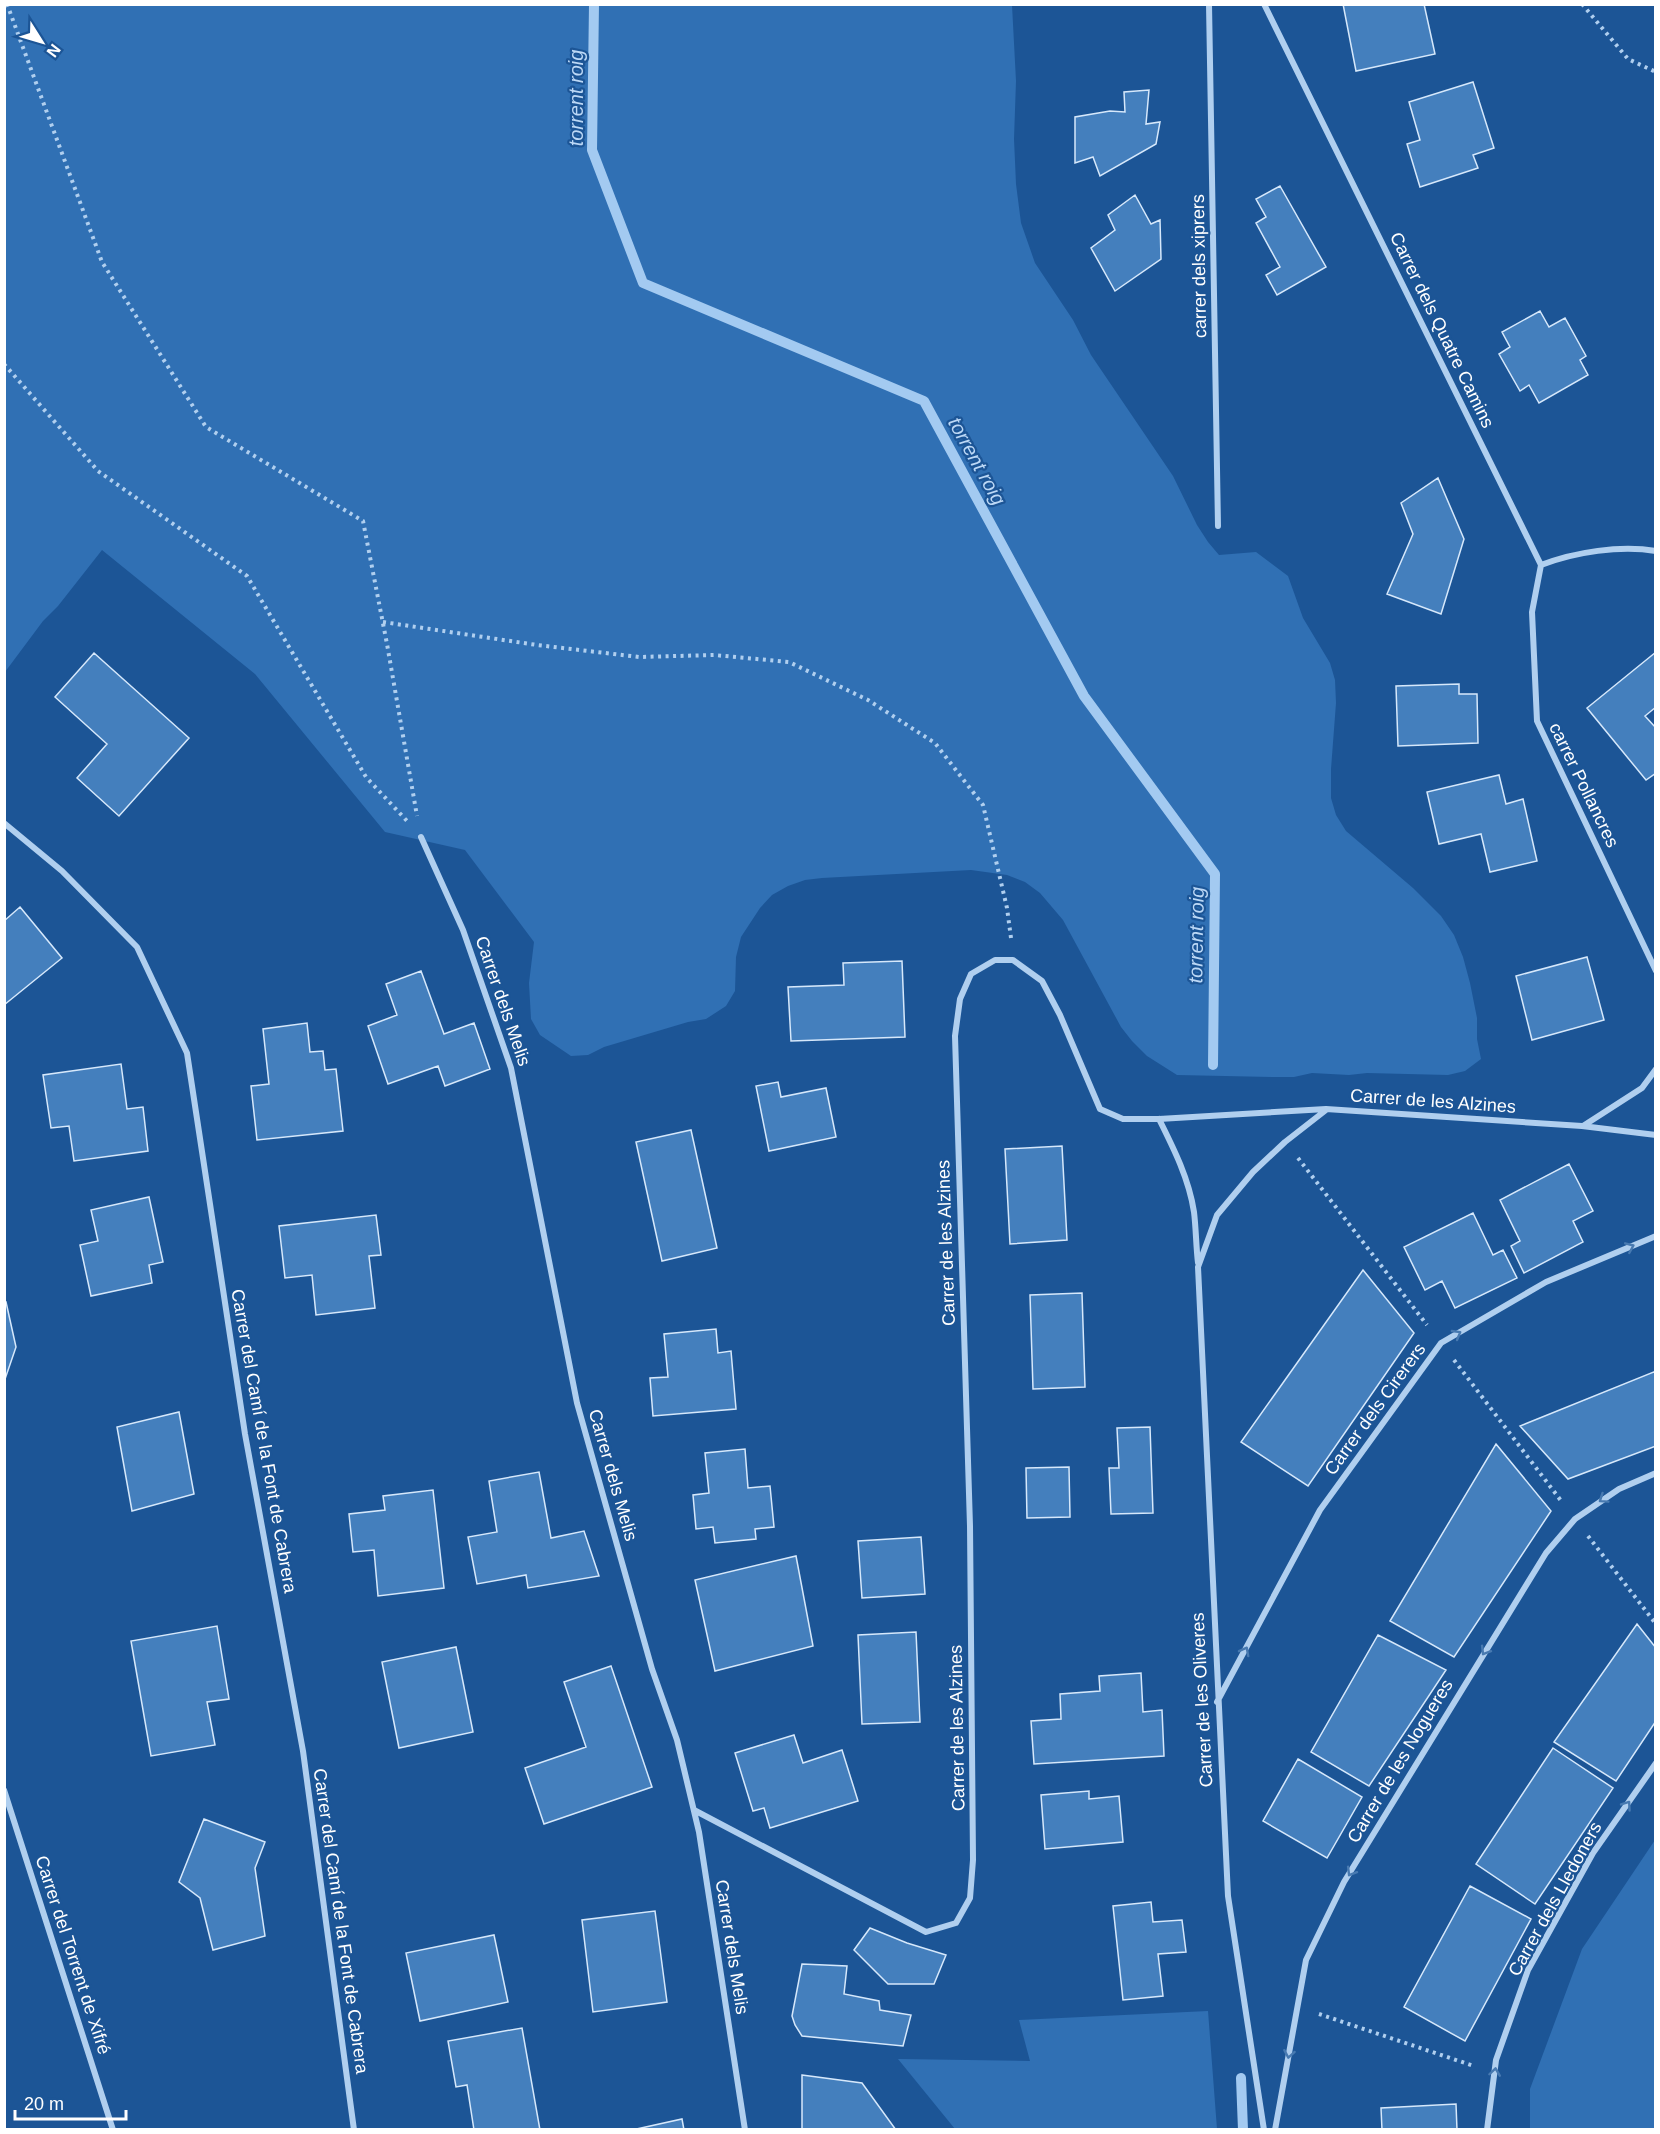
<svg xmlns="http://www.w3.org/2000/svg" width="1660" height="2134" font-family="Helvetica,sans-serif">
<rect width="100%" height="100%" fill="#1c5596"/>
<path fill="#3070b4" d="M5,5h1007l4,76 -2,58 2,45 5,39 14,40 38,57 18,35 82,121 24,49 11,17 11,13 37,-3 32,24 15,42 27,45 5,17 1,23 -5,66v29l5,17 10,16 67,57 28,28 13,19 9,22 7,26 7,35v21l4,20 -16,12 -17,4 -81,-2 -18,2 -37,-2 -18,4h-20l-97,-2 -30,-19 -15,-15 -11,-14 -58,-107 -23,-27 -15,-11 -18,-7 -36,-5 -149,8 -17,2 -17,6 -16,9 -12,13 -19,29 -5,20 -1,34 -9,15 -20,13 -18,3 -84,25 -16,8 -17,1 -31,-21 -9,-16 -2,-36 5,-41 -69,-92 -80,-18 -130,-158 -153,-124 -44,56 -15,15 -38,51z
M1655,1840v289h-125v-40l52,-140z
M1208,2011l9,118h-262l-57,-70 132,2 -11,-41z"/>
<g fill="none" stroke-linecap="round" stroke-linejoin="round">
<path stroke="#a3caf1" stroke-width="10" d="M594,4l-2,146 51,133 281,118 160,295 131,178 -2,191
M1241,2078l2,52"/>
</g>
<path fill="#447fbd" stroke="#d6e8fb" stroke-width="1.5" d="M1343,4h81l11,50 -79,17z
M1473,82l21,66 -21,7 5,13 -58,19 -13,-43 13,-4 -11,-38z
M1149,90l-3,34 14,-2 -4,22 -56,32 -7,-19 -18,6v-46l35,-6 15,1 -1,-20z
M1280,186l46,81 -49,28 -11,-20 14,-8 -24,-44 10,-6 -10,-18z
M1135,195l16,29 9,-4 1,39 -46,32 -24,-43 24,-18 -7,-15z
M1540,311l9,16 16,-9 21,38 -6,4 8,15 -49,28 -10,-18 -9,6 -21,-37 11,-7 -8,-15z
M1438,478l26,61 -23,75 -54,-20 26,-60 -12,-31z
M1656,652v55l-11,9 11,12v45l-10,7 -59,-72z
M94,653l95,85 -70,78 -42,-38 30,-34 -52,-47z
M1459,684v10h18l1,49 -80,3 -2,-60z
M1499,775l7,29 17,-5 14,62 -47,11 -9,-38 -42,10 -12,-52z
M20,907l42,51 -58,47v-84z
M1587,957l17,63 -72,20 -16,-64z
M902,961l3,76 -114,4 -3,-54 56,-2 -1,-22z
M421,971l23,63 30,-11 16,46 -45,17 -7,-20 -50,18 -20,-58 29,-11 -11,-31z
M307,1023l3,29 13,-1 2,19 11,-1 7,62 -86,9 -6,-54 18,-2 -6,-55z
M121,1064l6,45 16,-2 5,44 -74,10 -5,-35 -18,2 -8,-53z
M778,1082l3,15 45,-9 10,49 -67,14 -13,-65z
M691,1130l26,118 -55,13 -26,-119z
M1062,1146l5,94 -57,4 -5,-95z
M1569,1164l24,47 -20,10 10,21 -59,31 -13,-27 9,-5 -20,-41z
M149,1197l14,65 -14,3 3,18 -61,13 -11,-51 18,-4 -7,-31z
M1473,1213l20,42 10,-5 14,28 -62,30 -13,-27 -17,9 -21,-43z
M376,1215l5,40 -12,1 6,52 -59,7 -4,-40 -27,3 -6,-52z
M1363,1270l51,63 -106,153 -67,-44z
M1082,1293l3,94 -52,2 -3,-94z
M6,1302l10,45 -12,35v-79z
M716,1329l2,24 13,-2 5,58 -83,7 -3,-38 18,-1 -4,-43z
M1656,1371v75l-88,33 -48,-53z
M179,1412l15,82 -62,17 -15,-84z
M1150,1427l3,86 -42,1 -2,-46h10l-2,-40z
M1496,1444l55,67 -97,146 -64,-36z
M745,1449l3,39 22,-2 4,41 -19,2 1,10 -41,4 -2,-16 -17,2 -3,-34 16,-2 -4,-40z
M1069,1467l1,50 -43,1 -1,-50z
M539,1472l12,66 33,-7 15,45 -71,12 -2,-13 -49,9 -9,-47 29,-5 -8,-51z
M433,1490l11,98 -66,8 -4,-46 -21,2 -4,-38 36,-4 -2,-14z
M921,1537l4,57 -63,4 -4,-57z
M796,1556l17,90 -98,25 -20,-91z
M1637,1624l19,24v73l-40,60 -62,-39z
M217,1626l12,73 -22,3 8,43 -64,11 -20,-115z
M916,1632l4,90 -58,2 -4,-89z
M1378,1635l68,35 -77,116 -58,-34z
M456,1647l17,85 -74,16 -17,-86z
M611,1666l41,121 -108,37 -19,-56 61,-21 -22,-65z
M1141,1673l2,39 19,-2 2,46 -130,8 -3,-43 30,-2 -1,-25 40,-3 -1,-15z
M794,1735l9,28 39,-13 16,51 -88,27 -6,-20 -11,3 -18,-58z
M1553,1748l60,40 -78,116 -59,-40z
M1298,1759l64,38 -35,61 -64,-37z
M1089,1791v8l30,-3 4,46 -78,7 -4,-54z
M204,1819l61,23 -10,26 10,68 -52,14 -13,-52 -21,-16z
M1470,1886l61,33 -66,122 -61,-34z
M1151,1902l2,20 29,-2 4,32 -28,2 5,42 -40,4 -10,-94z
M655,1911l12,91 -74,10 -11,-92z
M870,1928l37,15 39,12 -12,29h-46l-34,-34z
M494,1935l14,67 -88,19 -14,-68z
M802,1964l45,2 -3,28 35,7 1,9 31,5 -8,31 -101,-10 -7,-11 -3,-9z
M522,2028l18,102h-66l-7,-45 -11,2 -8,-46z
M802,2075l60,8 34,47h-94z
M1456,2104l1,26h-75l-1,-22z
M682,2119l2,11h-52z"/>
<g fill="none" stroke-linecap="round" stroke-linejoin="round">
<path stroke="#b0cfef" stroke-width="4" stroke-dasharray="3 4.5" stroke-linecap="butt" d="M7,4l95,258 104,165 157,94 24,123 30,172
M1582,4l46,55 28,13
M4,364l94,107 149,105 119,201 41,44
M383,622l154,23 102,12 75,-2 75,7 79,38 67,43 48,62 24,103 4,30
M1298,1158l129,167
M1454,1360l108,142
M1588,1536l68,88
M1319,2014l155,52"/>
<path stroke="#b0cfef" stroke-width="6" d="M1209,4l9,522
M1264,4l277,561c34,-13 79,-20 115,-14
M1541,565l-9,47 5,109 119,250
M4,823l58,48 75,76 50,106 58,381 58,317 51,379
M421,837l42,93 48,138 66,335 75,266 25,71 22,92 46,298
M1159,1119c15,30 30,60 35,93 2,16 2,34 4,51
M1583,1126l59,-38 14,-19
M1217,1702l103,-192 121,-167 105,-61 110,-46
M4,1790l109,340
M694,1810l232,122 30,-9 14,-25 3,-38 -3,-334 -15,-490 5,-37 11,-25 24,-14h18l29,21 18,34 40,94 23,10h36l167,-10 256,17 74,9
M1264,2130l-36,-234 -30,-629 19,-52 36,-43 32,-30 41,-32
M1275,2130l31,-170 38,-78 202,-329 29,-34 44,-30 37,-16
M1487,2130l9,-70 32,-90 65,-117 63,-90"/>
</g>
<defs><path id="oneway-chevron" d="M-2-3.5L2.5 0L-2 3.5" fill="none" stroke-width="1.6" stroke-linecap="round" stroke-linejoin="round" transform="scale(1.5)"/></defs>
<g stroke="#487ab1">
<use href="#oneway-chevron" transform="translate(1630 1247) rotate(-23)"/>
<use href="#oneway-chevron" transform="translate(1457 1334) rotate(-30)"/>
<use href="#oneway-chevron" transform="translate(1603 1499) rotate(146)"/>
<use href="#oneway-chevron" transform="translate(1245 1651) rotate(-62)"/>
<use href="#oneway-chevron" transform="translate(1485 1651) rotate(121)"/>
<use href="#oneway-chevron" transform="translate(1627 1805) rotate(-55)"/>
<use href="#oneway-chevron" transform="translate(1351 1872) rotate(121)"/>
<use href="#oneway-chevron" transform="translate(1289 2054) rotate(100)"/>
<use href="#oneway-chevron" transform="translate(1495 2072) rotate(-82)"/>
</g>
<g text-anchor="middle" stroke-width="4.5" stroke-linejoin="round" paint-order="stroke">
<g font-size="18" fill="#fff" stroke="#1c5596">
<text transform="translate(1199 266) rotate(-91)" y="6">carrer dels xiprers</text>
<text transform="translate(1442 330) rotate(64)" y="6">Carrer dels Quatre Camins</text>
<text transform="translate(1584 785) rotate(64)" y="6">carrer Pollancres</text>
<text transform="translate(503 1001) rotate(71)" y="6">Carrer dels Melis</text>
<text transform="translate(1433 1101) rotate(4)" y="6">Carrer de les Alzines</text>
<text transform="translate(946 1243) rotate(-92)" y="6">Carrer de les Alzines</text>
<text transform="translate(1375 1409) rotate(-54)" y="6">Carrer dels Cirerers</text>
<text transform="translate(264 1441) rotate(80)" y="6">Carrer del Camí de la Font de Cabrera</text>
<text transform="translate(613 1475) rotate(74)" y="6">Carrer dels Melis</text>
<text transform="translate(1202 1700) rotate(-93)" y="6">Carrer de les Oliveres</text>
<text transform="translate(957 1728) rotate(-91)" y="6">Carrer de les Alzines</text>
<text transform="translate(1400 1761) rotate(-59)" y="6">Carrer de les Nogueres</text>
<text transform="translate(1555 1899) rotate(-61)" y="6">Carrer dels Lledoners</text>
<text transform="translate(341 1921) rotate(82)" y="6">Carrer del Camí de la Font de Cabrera</text>
<text transform="translate(732 1947) rotate(81)" y="6">Carrer dels Melis</text>
<text transform="translate(73 1955) rotate(72)" y="6">Carrer del Torrent de Xifré</text>
</g>
<g font-size="20" font-style="italic" fill="#bcd8f6" stroke="#1c5596">
<text transform="translate(576 98) rotate(-90)" y="7">torrent roig</text>
<text transform="translate(977 461) rotate(61)" y="7">torrent roig</text>
<text transform="translate(1196 935) rotate(-89)" y="7">torrent roig</text>
</g>
</g>
<rect width="1660" height="2134" fill="none" stroke="#ffffff" stroke-width="12"/>
<g transform="translate(42 42) rotate(127)" stroke="#1c5596" stroke-width="4.5" paint-order="stroke">
<path d="M0-4.5L10 22L0 15L-10 22Z" fill="#ffffff"/>
<text y="-9" font-size="16" font-weight="bold" text-anchor="middle" fill="#ffffff">N</text>
</g>
<path d="M15 2110v9h111v-9" fill="none" stroke="#ffffff" stroke-width="3"/>
<text x="24" y="2110" font-size="18" fill="#ffffff" stroke="#1c5596" stroke-width="4.5" paint-order="stroke">20 m</text>
</svg>
